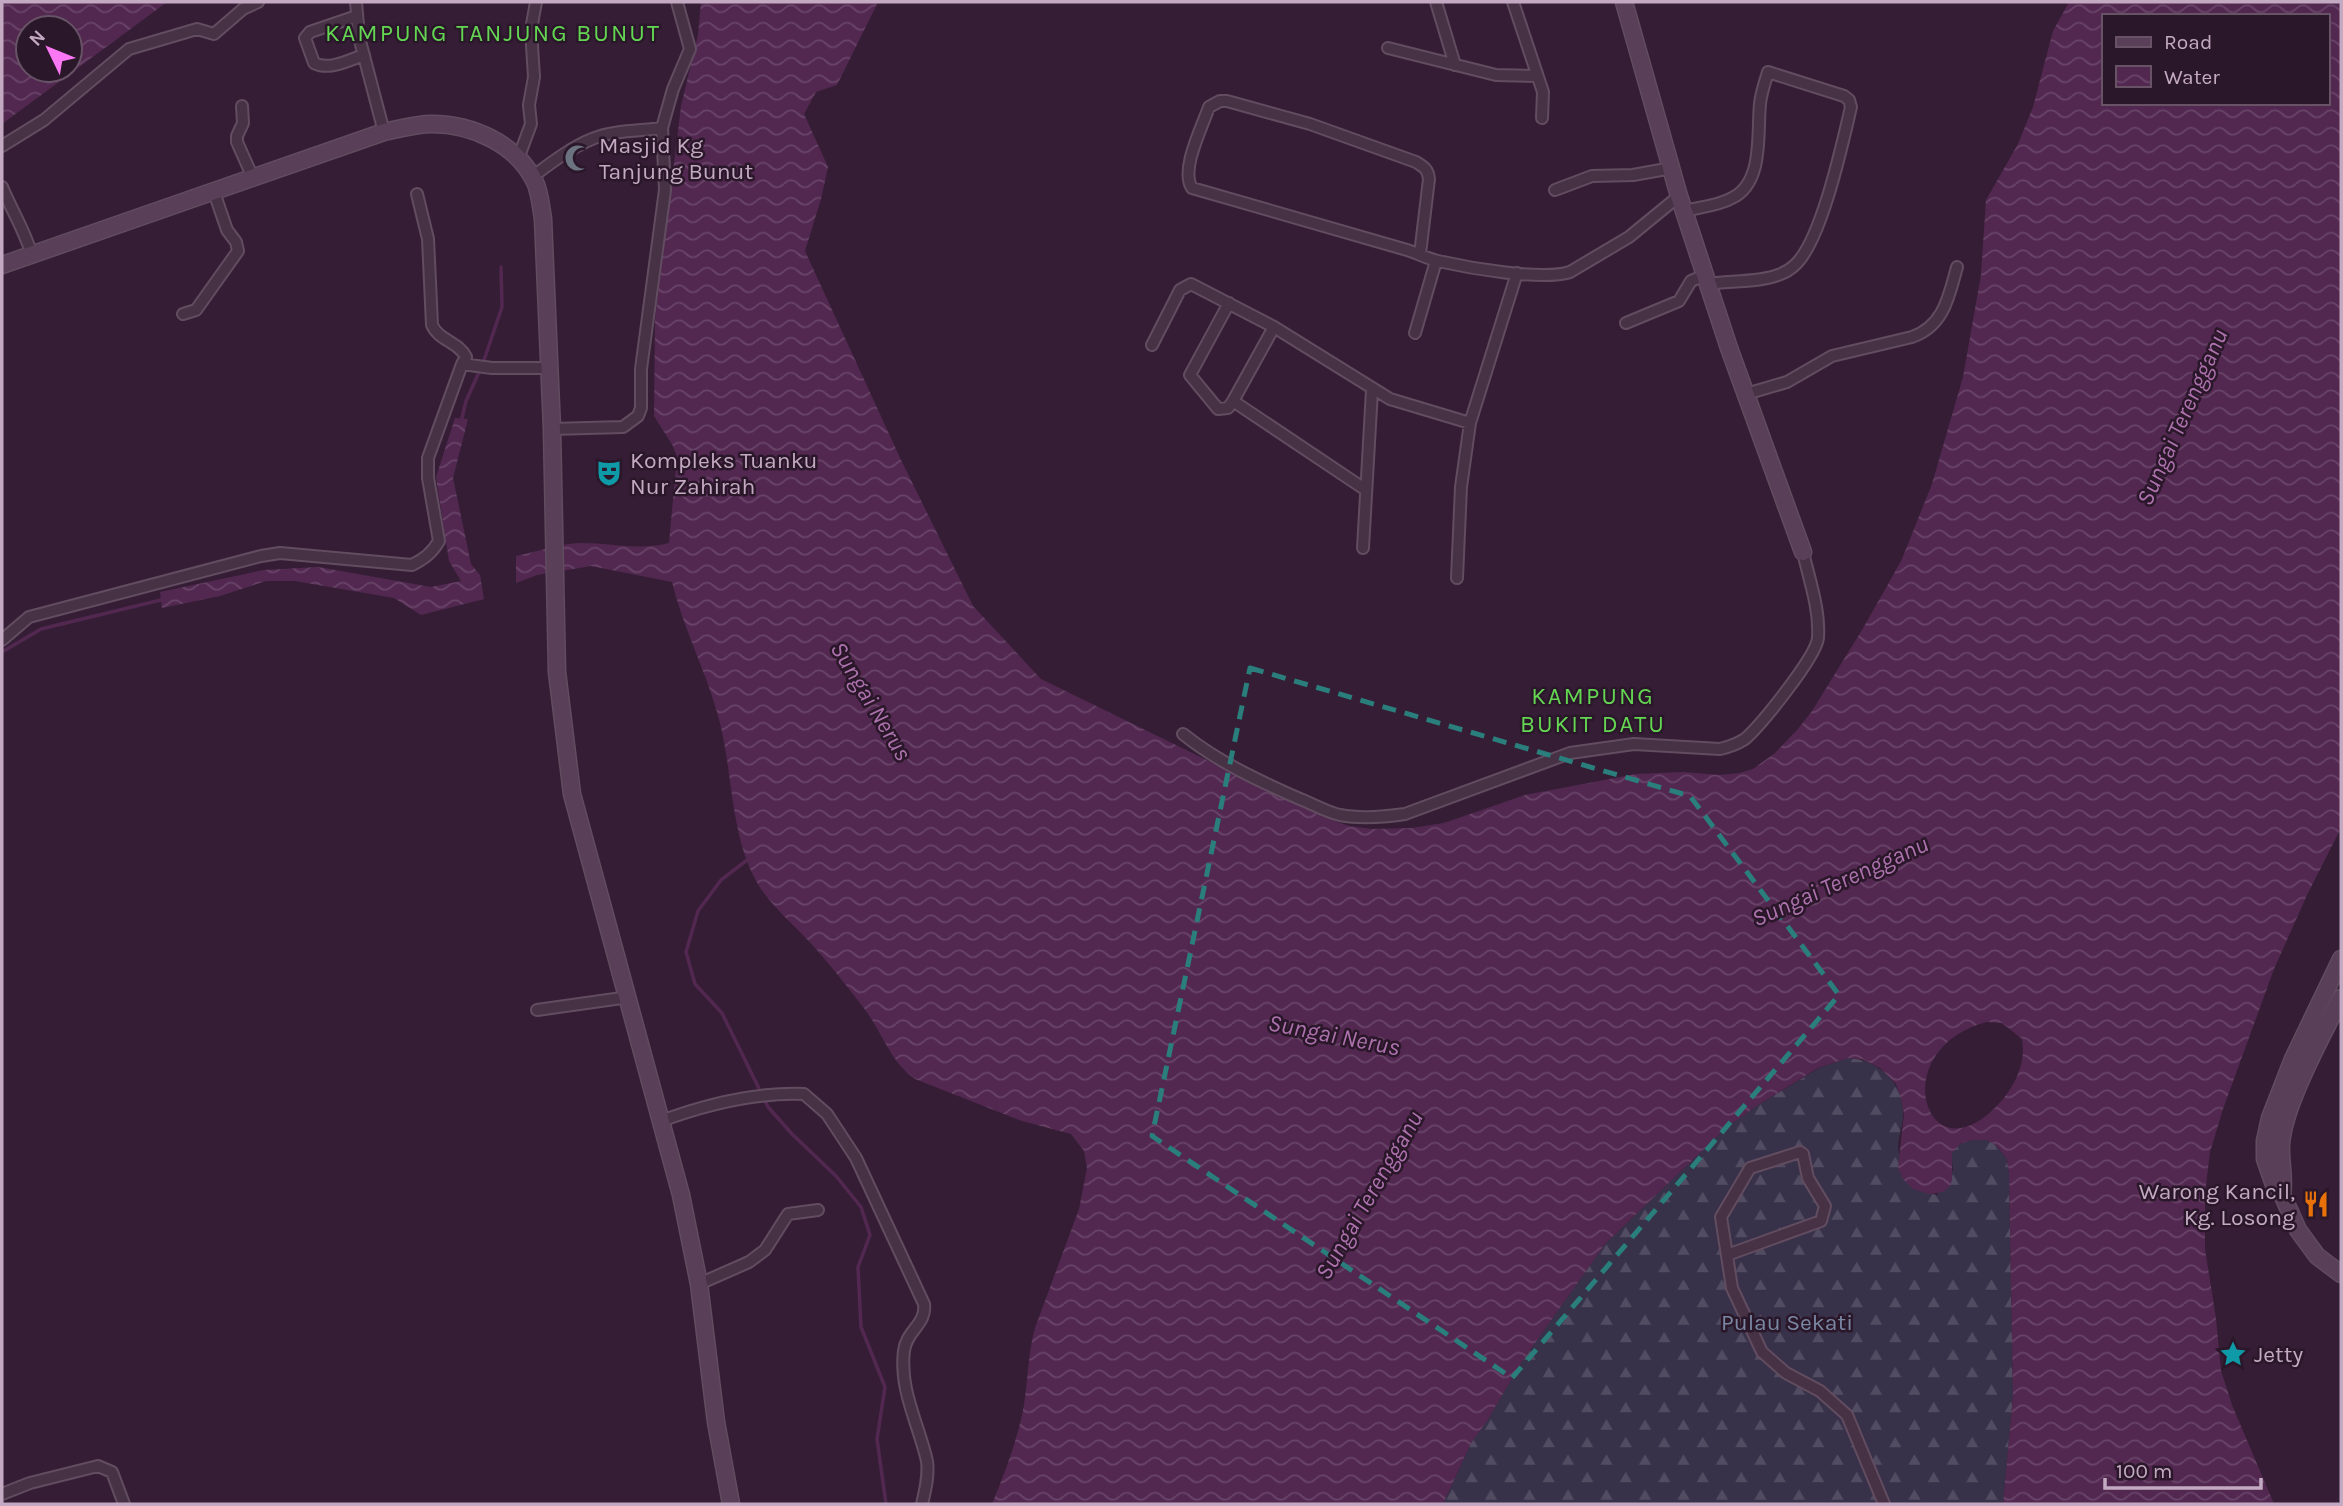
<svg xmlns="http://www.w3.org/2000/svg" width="2343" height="1506" font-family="Karla,sans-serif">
<defs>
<pattern id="forest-firs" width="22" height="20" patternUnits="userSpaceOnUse" patternTransform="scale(1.75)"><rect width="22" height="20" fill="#373149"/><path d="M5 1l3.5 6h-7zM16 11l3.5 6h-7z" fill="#524c62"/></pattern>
<pattern id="water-waves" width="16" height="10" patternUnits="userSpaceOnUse" patternTransform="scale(1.75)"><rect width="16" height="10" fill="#522851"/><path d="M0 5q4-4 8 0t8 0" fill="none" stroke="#694468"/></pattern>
</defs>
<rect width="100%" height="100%" fill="#351e35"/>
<path fill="url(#forest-firs)" d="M1848,1058c30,2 56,24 55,57 0,12 -7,26 -4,38 2,12 10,25 14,36l24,6 16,-25 -2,-17 9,-9 12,-4h15l9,5 11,14 2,15 4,222 -10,108h-560l28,-61 16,-22 34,-58 84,-119 121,-116 29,-21 64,-39z"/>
<path fill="url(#water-waves)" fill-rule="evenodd" d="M2,2h165l-165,122zM28,28h42v42h-42z
M701,2h177l-41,83 -21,7 -12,22 24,53 -7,32 -16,52 96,209 72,146 68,73 280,137 28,10 23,3 40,-1 32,-5 81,-28 111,-21 47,-2 37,3 20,-2 13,-4 22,-16 23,-24 14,-18 50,-81 29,-51 11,-20 30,-75 31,-107 18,-102 5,-75 32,-56 15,-37 20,-76 16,-29h272v826l-34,67 -33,74 -51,140 -13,43 -5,41v56l11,70 5,52 11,34 42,99h-271l10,-108 -4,-222 -2,-15 -11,-14 -9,-5h-15l-12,4 -8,9v27l-2,6 -7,6 -14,2 -16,-5 -10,-10 -5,-11 6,-54 -3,-15 -5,-15 -16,-16 -18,-9 -14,-1 -30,10 -63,39 -29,21 -121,116 -84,119 -34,58 -16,22 -28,61h-451c13,-32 26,-65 32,-99 4,-26 4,-52 11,-77l44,-119 8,-41 -3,-17 -13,-17 -49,-13 -107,-42c-25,-17 -33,-48 -52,-72 -15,-19 -30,-39 -47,-58 -20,-23 -48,-44 -62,-72 -25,-50 -21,-111 -37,-165 -13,-45 -34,-85 -45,-130l-81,-16 -54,9 -21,8v-27c21,-4 45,-13 65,-13 31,0 58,8 88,0l8,-86 -4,-11 -19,-30 1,-97 26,-213 17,-71zM2103,16h224v87h-224zM1987,1022l15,1 20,16c4,22 -5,43 -19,60 -75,89 -122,-50 -16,-77z
M455,418l13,1 -15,59 18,86 9,11 4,24 -63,16 -27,-17 -99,-17h-29l-46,15 -58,12 -2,-16 104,-22 54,-3 113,20 30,-6 -12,-20 -13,-84z"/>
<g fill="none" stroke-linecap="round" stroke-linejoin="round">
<path stroke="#522851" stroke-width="3.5" d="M483,363l19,-56 -1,-40
M461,422l5,-21 14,-31
M2,652l39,-23 124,-30
M751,857l-30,23 -23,31 -12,41 9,32 27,29 46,94 24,27 44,42 25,31 9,28 -12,32 3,60 24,60 -8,52 9,65"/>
<g stroke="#614c60" stroke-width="14">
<path id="street" d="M356,2l3,35 25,95
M1436,2l19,63
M1513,2l30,90 -1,26
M357,16l-47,16 -5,6 9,25c15,8 35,-3 50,-8
M1388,48l108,27 41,1
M242,106l1,17 -6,13v6l16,36
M2,146l42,-26 85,-71 68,-20 17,5 29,-25 15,-7
M518,159l13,-35 -2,-19 5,-28 -3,-47 5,-28
M532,177c19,-14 38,-29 60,-38 21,-9 48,-8 70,-11
M2,187c10,24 22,42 30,68
M1555,190l37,-14 41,-1 39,-7
M417,194l11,45 4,86c7,16 26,16 34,32l-4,7
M1684,211c16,-4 34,-5 48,-13 32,-15 25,-65 28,-94 1,-11 5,-22 8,-32l76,24 5,4 2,7c-9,38 -29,131 -55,157 -5,5 -12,9 -18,11 -17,7 -50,6 -70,9
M1420,254l9,-75c-1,-10 -5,-12 -13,-17l-106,-38 -83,-23h-7l-11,6c-7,20 -29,63 -17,81l215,62c10,3 21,9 31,11 31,7 104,20 132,11l59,-35 50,-41
M1229,303l-39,72 28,34 10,-1 5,-7 41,-74
M183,314l13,-4 42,-59 -2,-9 -9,-12 -13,-38
M1626,323l53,-22 12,-20 14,-6
M1415,333l21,-72
M1152,345l28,-55 11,-6 83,43 116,72 80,24
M1746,394l41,-12 45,-26 80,-19c32,-11 37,-41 45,-70
M1233,401l133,89
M552,429l71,-2 15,-11 3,-8v-39l24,-179 -3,-62 11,-39 17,-40 -13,-47
M1363,548l9,-158
M1457,578l4,-91 9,-64 47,-150
M2,640l27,-23 232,-61 19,-3 132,12c12,-6 20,-12 27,-24l-11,-63v-20l34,-94 30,4h57
M1183,734c35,28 76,47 117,65 13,5 26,13 40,16 21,4 44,2 65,-1l165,-61 64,-9 86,5c9,-2 17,-5 25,-10 16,-14 71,-82 73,-101 2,-29 -9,-59 -15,-86
M537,1010l92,-13
M661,1121c46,-17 94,-29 143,-27l23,20 29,44 68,146c3,20 -18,27 -20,47 -5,39 15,74 23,110 2,15 -2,30 -5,43
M1727,1255l94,-34 4,-15 -17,-28 -5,-24 -3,-2 -50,16 -29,49 11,71 30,64 24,21 34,18 27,24 37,89
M699,1284l50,-22 16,-12 23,-36 30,-4
M2,1494l28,-11 68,-17 14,6 12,32"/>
</g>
<g stroke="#614c60" stroke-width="19">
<path id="secondary" d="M1624,2l55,194 50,152 74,204
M2,265l382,-133c15,-3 32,-8 48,-8 40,0 85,20 103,58 5,11 6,25 8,37l9,210 5,243 15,122 109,401 18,89 17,138 15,82
M2341,959l-48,100 -23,59 -5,23v18l9,26 8,9 16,36 19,26 24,18
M2282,1194c3,-17 -2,-32 -1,-49 2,-39 42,-111 60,-147"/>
</g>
<use href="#street" stroke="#463145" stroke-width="10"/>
<use href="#secondary" stroke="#593f57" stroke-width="16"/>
</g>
<path fill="none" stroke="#2a7e7b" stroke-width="5" stroke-dasharray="14 9" stroke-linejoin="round" d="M1250,668l440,128 149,199 -327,383 -360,-242z"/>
<defs>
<g id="mosque-bare" transform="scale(2.1)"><path d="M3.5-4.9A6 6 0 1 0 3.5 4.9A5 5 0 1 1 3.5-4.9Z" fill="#6b7280" stroke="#2a1729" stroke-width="2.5" paint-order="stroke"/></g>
<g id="theatre-bare" transform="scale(2.1)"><path d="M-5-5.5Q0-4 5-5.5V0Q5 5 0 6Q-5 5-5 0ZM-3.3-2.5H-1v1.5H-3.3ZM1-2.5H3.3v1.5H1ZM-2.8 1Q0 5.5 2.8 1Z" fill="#0f9aa8" stroke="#2a1729" stroke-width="2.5" paint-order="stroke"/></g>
<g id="restaurant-bare" transform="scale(2.1)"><path d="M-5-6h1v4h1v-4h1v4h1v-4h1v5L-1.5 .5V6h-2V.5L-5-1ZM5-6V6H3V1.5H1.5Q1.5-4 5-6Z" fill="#e8710a" stroke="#2a1729" stroke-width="2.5" paint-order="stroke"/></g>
<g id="sight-bare" transform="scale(2.1)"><path d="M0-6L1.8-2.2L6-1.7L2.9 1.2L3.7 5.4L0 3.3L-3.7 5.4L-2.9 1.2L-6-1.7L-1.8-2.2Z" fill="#0f9aa8" stroke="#2a1729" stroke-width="2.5" paint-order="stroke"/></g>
</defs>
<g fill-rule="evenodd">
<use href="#mosque-bare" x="578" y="158"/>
<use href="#theatre-bare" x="609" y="473"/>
<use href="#restaurant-bare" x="2316" y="1204"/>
<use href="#sight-bare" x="2233" y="1354"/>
</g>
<g text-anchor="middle" stroke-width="5" stroke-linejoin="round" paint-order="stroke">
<g font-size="23" fill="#c3aac2" stroke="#2a1729" text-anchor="start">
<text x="599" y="153">Masjid Kg<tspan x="599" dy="26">Tanjung Bunut</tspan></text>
<text x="630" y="468">Kompleks Tuanku<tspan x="630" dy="26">Nur Zahirah</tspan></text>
<text x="2295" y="1199" text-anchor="end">Warong Kancil,<tspan x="2295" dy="26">Kg. Losong</tspan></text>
<text x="2254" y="1362">Jetty</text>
</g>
<g font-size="23" fill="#7a88a4" stroke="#2a1729">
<text x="1787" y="1330">Pulau Sekati</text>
</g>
<g font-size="24" letter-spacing="2" fill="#64d653" stroke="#2a1729">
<text x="493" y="41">KAMPUNG TANJUNG BUNUT</text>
<text x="1593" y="704">KAMPUNG<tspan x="1593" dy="28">BUKIT DATU</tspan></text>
</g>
<g font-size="24" font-style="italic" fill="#ad72ad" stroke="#2a1729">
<text transform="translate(2182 417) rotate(-66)" y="8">Sungai Terengganu</text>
<text transform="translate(871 701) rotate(59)" y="8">Sungai Nerus</text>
<text transform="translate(1840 881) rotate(-24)" y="8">Sungai Terengganu</text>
<text transform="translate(1334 1035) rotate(11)" y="8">Sungai Nerus</text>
<text transform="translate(1369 1195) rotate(-60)" y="8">Sungai Terengganu</text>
</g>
</g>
<rect width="2343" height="1506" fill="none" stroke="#c3aac2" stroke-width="7"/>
<rect x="2102" y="14" width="228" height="91" fill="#2a1729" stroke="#675266" stroke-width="2"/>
<rect x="2116" y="37" width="35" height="10" fill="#593f57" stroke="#675266" stroke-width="2"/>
<text x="2164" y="49" font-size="21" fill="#c3aac2">Road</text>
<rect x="2116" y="66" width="35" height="21" fill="url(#water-waves)" stroke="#675266" stroke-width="2"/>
<text x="2164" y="84" font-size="21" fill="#c3aac2">Water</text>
<g transform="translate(49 49) rotate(313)"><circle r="33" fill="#2a1729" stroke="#675266" stroke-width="2"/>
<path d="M0-5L12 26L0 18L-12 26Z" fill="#fb78f5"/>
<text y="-10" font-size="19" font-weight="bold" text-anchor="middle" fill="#c3aac2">N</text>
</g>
<path d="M2105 1478v10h156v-10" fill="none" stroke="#c3aac2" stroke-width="3.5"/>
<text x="2116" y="1478" font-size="21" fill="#c3aac2" stroke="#2a1729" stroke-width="5" paint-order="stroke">100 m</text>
</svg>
